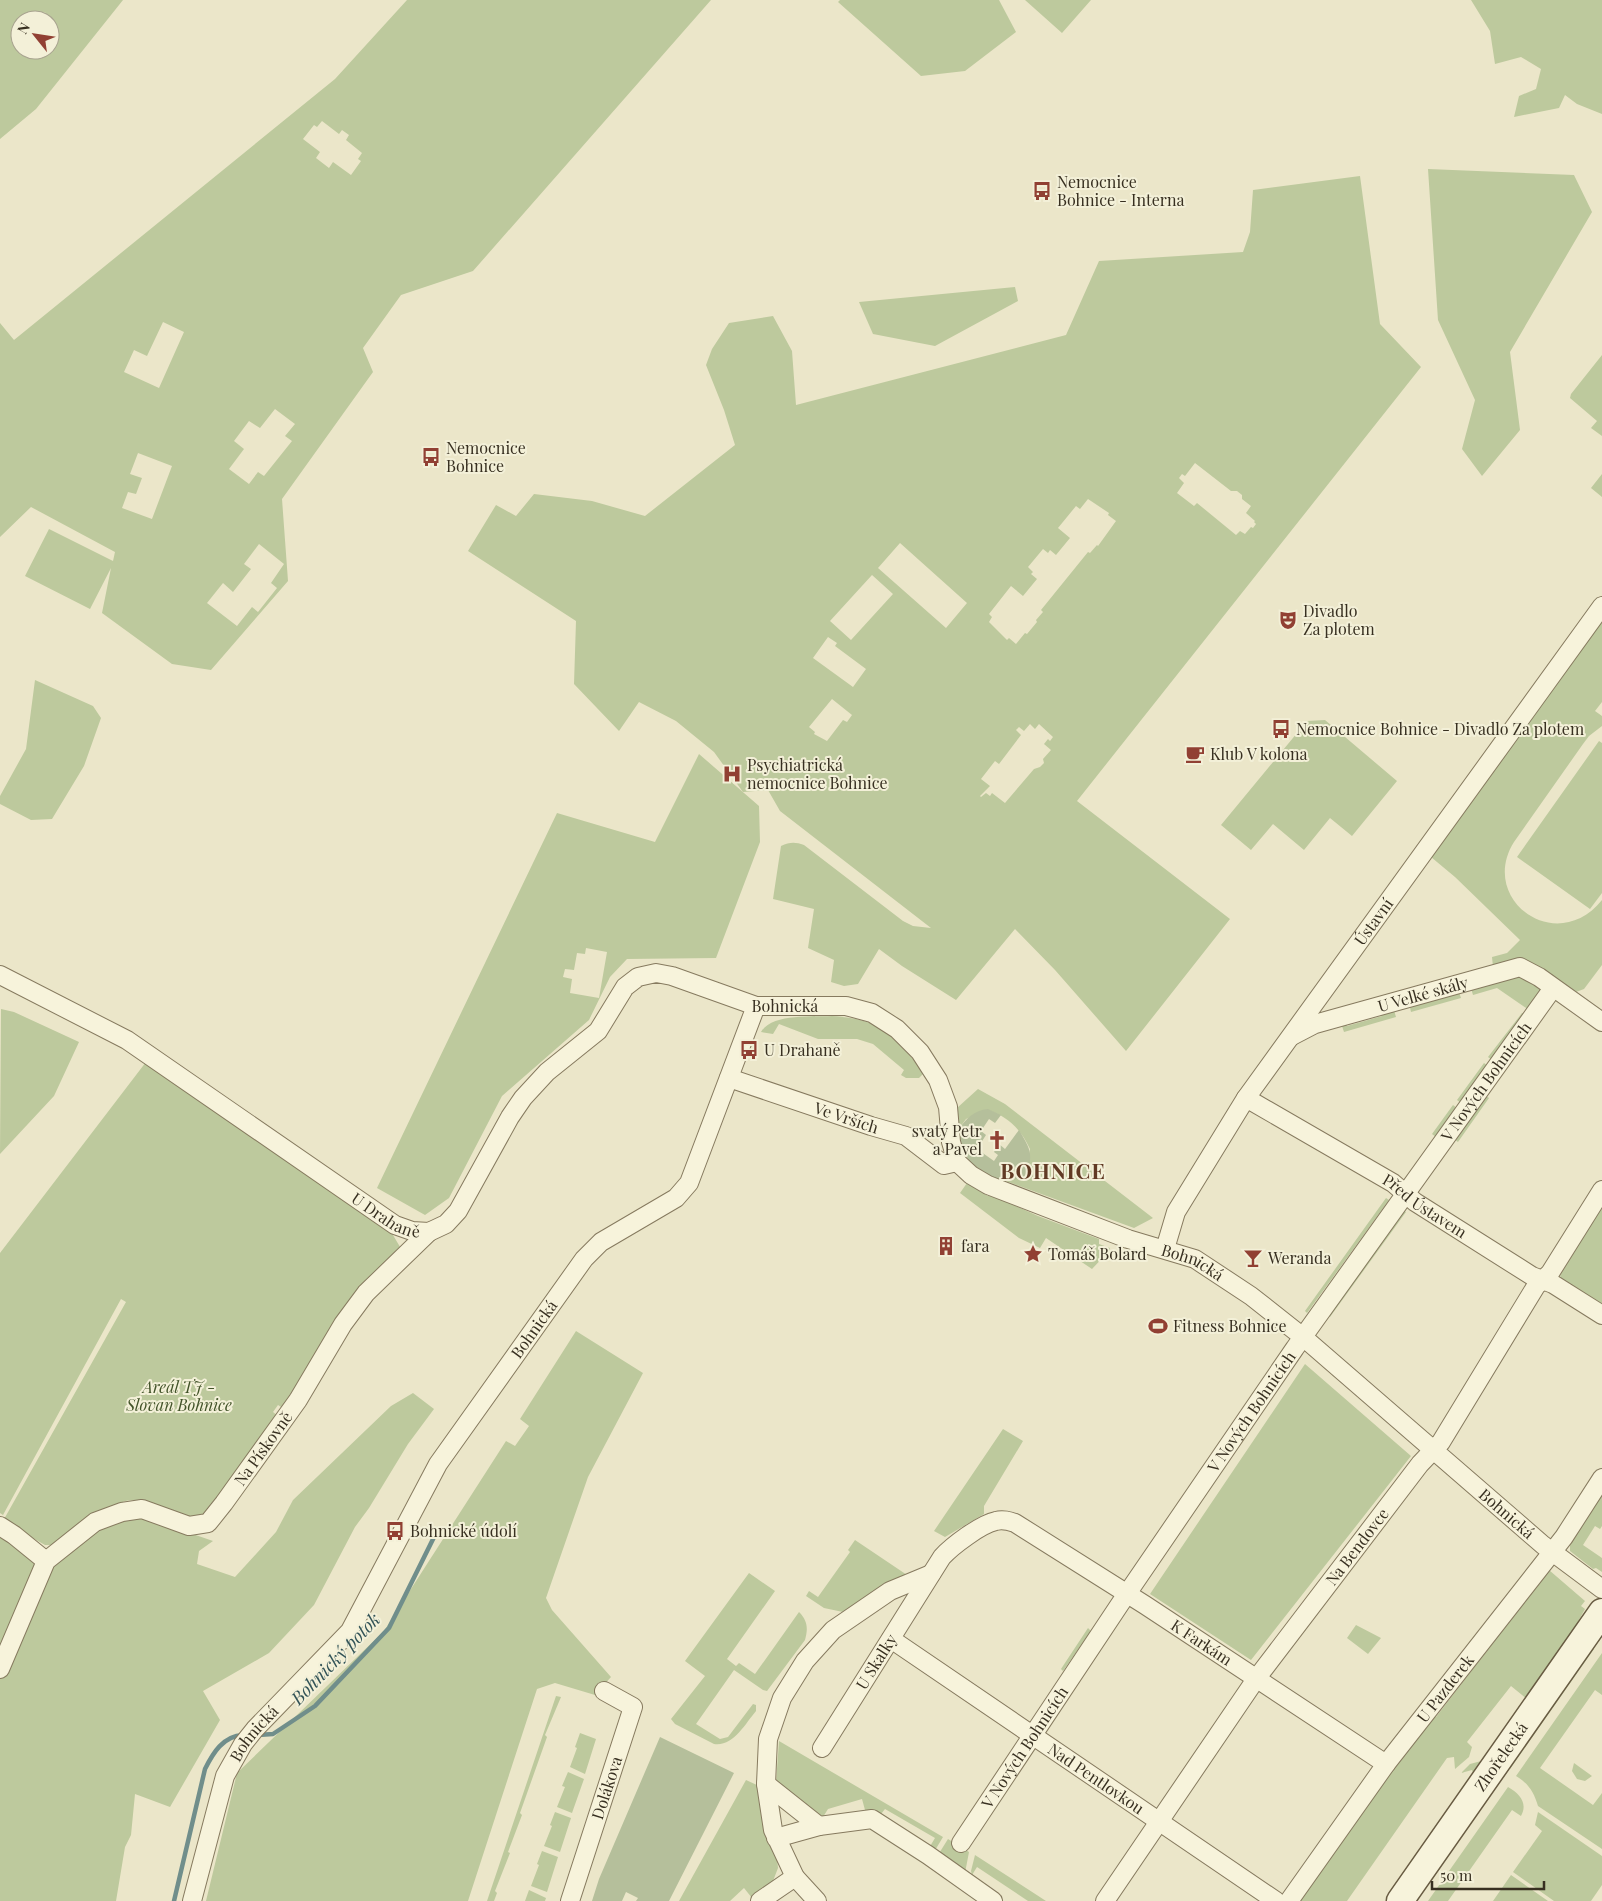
<svg xmlns="http://www.w3.org/2000/svg" width="1602" height="1901" font-family="'Playfair Display',serif">
<rect width="100%" height="100%" fill="#ebe6c9"/>
<path fill="#bdc99d" fill-rule="evenodd" d="M0,0h123l-87,109 -36,30zM20,20h30v30h-30z
M407,0h304l-238,271 -72,24 -38,53 10,24 -91,127 6,82 -77,89 -39,-6 -70,-51 9,-45 -21,41 -65,-33 24,-47 64,32 2,-9 -84,-45 -31,30v-214l14,17 321,-261zM322,121l17,13 3,-4 7,5 -3,5 16,13 -4,6 3,2 -10,14 -18,-13 -4,6 -13,-10 4,-6 -17,-13 11,-14 3,2zM163,322l21,10 -25,56 -35,-16 10,-22 13,6zM275,409l20,15 -10,12 7,5 -28,35 -6,-4 -9,12 -20,-15 15,-20 -10,-8 15,-20 11,7zM138,453l34,13 -20,53 -30,-11 6,-16 8,2 6,-16 -12,-4zM259,544l25,20 -13,19 6,5 -19,24 -6,-5 -15,19 -30,-23 16,-20 10,9 18,-23 -7,-5z
M840,0h159l17,32 -51,39 -44,5 -83,-74z
M1025,0h66l-29,33z
M1471,0h131v114l-25,-10 -12,-9 -6,13 -45,9 5,-21 17,-7 5,-20 -20,-12 -26,7 -5,-33z
M1428,169l146,6 18,37 -82,140 10,78 -38,46 -20,-27 13,-49 -37,-80z
M1360,176l20,148 41,43 -344,434 153,118 -104,132 -71,-81 -40,-41 -59,71 -54,-34 -23,-17 -21,35 -14,2 -13,-4 3,-22 -26,-12 6,-39 -41,-10 8,-53c9,-4 14,-4 23,-1l99,76 10,5 18,2 -151,-117 -12,-21 -25,2 -29,-40 -38,-31 -37,-19 -20,29 -45,-47 2,-63 -108,-70 28,-46 20,11 18,-22 58,7 53,15 90,-71 -11,-35 -18,-45 6,-16 17,-26 44,-7 19,35 4,54 270,-70 33,-74 144,-9 7,-20 3,-42zM1195,463l36,28h6l5,4v4l9,7 -5,7 9,8 -1,1 2,2 -3,4 -2,-1 -6,7 -5,-3 -4,4 -39,-32 -3,3 -17,-13 7,-10 -5,-5 3,-4 3,2zM1088,499l21,14 -1,2 8,6 -18,25 -1,-1 -7,8 -2,-1 -47,58 2,2 -7,8 1,2 -10,12 -2,-1 -9,11 -7,-6 -2,2 -18,-18 3,-5 -3,-3 22,-28 12,10 14,-17 -6,-5 2,-2 -5,-5 15,-18 5,4 2,-3 6,5 14,-17 -12,-10 18,-22 4,3zM900,543l67,60 -21,25 -68,-60zM872,575l21,19 -42,46 -21,-19zM828,637l9,6 -2,3 31,23 -13,18 -40,-29zM832,699l20,16 -5,7 -4,-2 -16,21 -13,-7 1,-2 -6,-5zM1030,724l5,5 4,-5 14,13 -3,4 -2,-2 -4,5 7,6 -8,9 1,4 -4,4 -6,2 -29,34 -13,-10 -2,3 -4,-3 -5,4 -1,-1 10,-10 -9,-7 14,-18 4,3 22,-29 -5,-5 3,-3 5,4z
M1015,287l3,14 -83,45 -62,-12 -14,-32z
M1602,355v81l-11,-8 6,-7 -27,-23 1,-4z
M1602,474v23l-11,-9z
M1602,621v81l-7,9 7,5v10l-13,10 -6,8 -69,98c-36,57 42,115 88,58v65l-18,24 -8,3 -83,-25 -1,-10 15,-4 13,-13 -65,-63 -24,-20z
M35,680l58,26 8,12 -17,48 -32,53 -21,1 -31,-16v-8l26,-47z
M1325,720l72,61 -45,55 -22,-18 -26,32 -31,-26 -22,26 -30,-25 86,-104z
M1599,741l3,2v150l-12,16 -73,-52z
M699,754l60,52 1,36 -44,116 -89,1 -17,18 -21,43 -87,76 -53,102 -24,17 -48,-27 180,-375 98,29zM586,948l21,4 -8,46 -29,-5 2,-14 -9,-2 2,-8 9,1 3,-17 8,1z
M1517,973l25,15 -2,5 -11,17 -32,-22 -24,7 -3,-10z
M1458,989l3,9 -50,14 -2,-9z
M1393,1007l3,10 -52,15 -3,-9 5,-2 1,5 35,-10 -2,-5z
M1,1009l13,3 65,30 -25,54 -54,58z
M1522,1013h3l-33,47 -4,-3z
M832,1016c48,3 66,18 91,58l-4,4h-13l-5,-3 3,-5 -31,-26 -16,-5h-39l-39,-15 -6,10 -12,-2c11,-19 52,-15 71,-16z
M146,1062l244,168 16,27 -122,152 -6,-4 -5,7 5,4 -69,99 -12,5c-18,-7 -45,-20 -64,-20 -21,0 -63,33 -81,45h-7l-42,-24 123,-219 -5,-3 -118,216 -3,-2v-260z
M1484,1063l4,3 -27,37 -4,-3z
M978,1089l27,15 148,114 -19,10 -131,-48 22,-2 5,-29c-9,-19 -21,-32 -42,-39l-22,9 -8,11 -1,-22z
M1486,1096l3,2 -31,44 -4,-3z
M1453,1105l4,3 -21,29 -4,-3z
M967,1183l21,13 1,-2 49,22 61,23v5l11,4v2l-18,19 -46,-31 -6,10 -21,-10 -59,-45z
M1386,1198l3,2 -82,113 -2,-2z
M1602,1207v98l-41,-27 -1,-3z
M1403,1210l3,2 -76,105 -3,-2z
M576,1331l67,42 -55,104 -42,121 6,12 59,67 -16,18 -40,-12 -18,6 -69,212h-262l31,-128 147,-142 122,-190 9,5 14,-20 -9,-7z
M1305,1364l106,92 -160,204 -101,-66z
M413,1393l21,16 -26,35 -39,64 -14,19 -41,78 -45,48 -66,38 17,29 -50,87 -35,-13 -4,41 -6,12 -9,54h-116v-369l53,29 42,-34 37,-14 81,28 -14,10 -2,13 38,13 41,-45 17,-32 98,-94z
M1003,1429l20,12 -39,65v8l-39,23 -11,-6z
M1602,1485v41l-2,3 -5,-3 -12,19 19,13v14l-6,-4 -3,1 -23,-18v-7l-3,-3z
M855,1540l55,37 -67,35 -19,-4 -18,-12 3,-5 9,6 32,-45 -2,-2z
M1549,1570l36,31 -4,5 4,3 -21,38 -37,52 -16,-13 -44,56 5,5 -3,10 -14,12 -1,-12 -7,1 -100,143h-49l76,-111 61,-74 1,1z
M749,1573l26,18 -48,68 9,7 3,-3 16,11 44,-62c9,9 9,17 6,28l-38,51 -4,-1 -29,-20 -38,54 24,15 8,-2 25,-33 3,1v6c-11,13 -23,36 -42,33l-39,-20 -4,-5 34,-43 -20,-15z
M1356,1625l25,13 -13,16 -21,-16z
M1088,1628l3,3 -28,40 -2,-2z
M1590,1646l4,3 -84,120v-6z
M1602,1653v42l-7,-5 -55,78 53,37 9,-12v56l-64,-43c-4,-14 -10,-23 -22,-30z
M556,1696l5,1 -16,38 2,2 -27,76 2,2 -14,37 2,1 -15,38 2,2 -3,8h-7z
M580,1733l16,6 -11,35 -15,-7 7,-19 -2,-1z
M779,1741l164,96 -9,15 -5,-4 6,-10 -50,-29 -4,5 -16,-4 -3,-11 -34,10 -5,8 -47,-34z
M1485,1760l-11,16 -2,-6 -11,3 9,-9z
M1574,1763l18,13 -7,5 -8,-2 -5,-8z
M568,1772l16,7 -12,34 -15,-6 8,-20 -3,-1z
M746,1780l13,6 1,21 17,51 1,10 -5,13 -21,17 -8,-10 -14,13h-51z
M1508,1787c12,7 20,16 13,29l-9,-6 -64,91h-20z
M555,1812l16,6 -11,34 -16,-6 8,-20 -2,-1z
M1538,1812l64,44v29l-11,16h-37l-41,-29 29,-41 -7,-6z
M948,1839l21,13 -4,21 -27,-18z
M542,1851l16,6 -11,35 -16,-6 8,-21 -2,-1z
M975,1855l71,46h-18l-51,-34 -5,8 -1,-4z
M1511,1875l37,26h-55z
M529,1890l17,8 -1,3h-20z"/>
<path fill="#b5bf9b" d="M988,1109l13,6 -6,8 -6,-4 -8,12 5,4 -9,14 17,12 4,-6 -4,-3 5,-8 6,5 14,-19c12,20 15,25 6,48 -8,1 -16,3 -24,2 -25,-3 -41,-26 -43,-50 8,-11 16,-20 30,-21z
M660,1737l74,36 -65,128h-33l2,-3 -12,-6 -4,9h-30l7,-22z"/>
<g fill="none" stroke-linecap="round" stroke-linejoin="round">
<path stroke="#708e8b" stroke-width="4.5" d="M258,1735l15,-1 42,-28 74,-78 49,-99
M174,1901l31,-132c8,-16 18,-33 38,-34"/>
<g stroke="#867a5f" stroke-width="20">
<g id="street">
<path id="s1" d="M0,975l127,65 268,185 17,6 17,1 17,-8 12,-13 52,-94 13,-19 24,-26 51,-41 27,-44 13,-10 18,-4 16,3 84,30h90l26,7 25,16 23,23 18,28 10,27 3,35 6,20 14,13 17,10 140,54 67,20 56,37 52,41 240,208 59,44"/>
<path id="s2" d="M1292,1036l23,-12 205,-57 19,10 63,45"/>
<path id="s3" d="M729,1078l142,48 35,10 38,29 13,-3"/>
<path id="s4" d="M1246,1098l147,85 22,19 117,74 21,8 49,31"/>
<path id="s5" d="M1165,1249l11,-37 70,-114 356,-492"/>
<path d="M0,1526l14,9 32,26"/>
<path id="s6" d="M891,1639l385,262"/>
<path id="s7" d="M0,1669l46,-108 49,-39 27,-10 20,-3 47,17 19,-3 16,-20 74,-103 45,-76 23,-31 63,-61"/>
<path id="s8" d="M822,1748l120,-191c10,-11 39,-33 54,-36 7,-2 13,0 19,2l130,82 241,159"/>
<path d="M766,1784l53,42 53,-7 56,36 65,46"/>
<path d="M776,1838l43,-12"/>
<path id="s9" d="M961,1843l159,-239 175,-256 258,-360"/>
<path id="s10" d="M192,1901l33,-125 18,-32 12,-15 95,-98 88,-167 146,-205 17,-17 75,-44 13,-15 67,-177"/>
<path id="s11" d="M570,1901l63,-194 -29,-16"/>
<path d="M760,1901l35,-24"/>
<path d="M817,1901l-22,-24 -22,-47 -7,-46 2,-45 14,-41 23,-37 28,-31 57,-39 41,-17"/>
<path id="s12" d="M1105,1901l151,-222 164,-215 21,-22 95,-156 14,-13 52,-83"/>
<path id="s13" d="M1289,1901l97,-137 178,-227 38,-59"/>
</g>
</g>
<g stroke="#685b42" stroke-width="29">
<g id="secondary">
<path id="s14" d="M1400,1901l202,-289"/>
</g>
</g>
<use href="#street" stroke="#f7f3db" stroke-width="18"/>
<use href="#secondary" stroke="#f7f3db" stroke-width="26"/>
</g>
<defs>
<g id="bus-bare" transform="scale(1.5)"><path d="M-5-6H5V4H4V6H2V4H-2V6H-4V4H-5ZM-3.5-4V0h7V-4ZM-3.5 1.2v1.5H-2V1.2ZM2 1.2v1.5H3.5V1.2Z" fill="#914033" stroke="#f3f0d8" stroke-width="2.5" paint-order="stroke"/></g>
<g id="theatre-bare" transform="scale(1.5)"><path d="M-5-5.5Q0-4 5-5.5V0Q5 5 0 6Q-5 5-5 0ZM-3.3-2.5H-1v1.5H-3.3ZM1-2.5H3.3v1.5H1ZM-2.8 1Q0 5.5 2.8 1Z" fill="#914033" stroke="#f3f0d8" stroke-width="2.5" paint-order="stroke"/></g>
<g id="cafe-bare" transform="scale(1.5)"><path d="M-5.5-4.5H6V0H3Q3 3.5 0 3.5H-2.5Q-5.5 3.5-5.5 0ZM3-3.2v2h1.7v-2ZM-6 4.5H4V6H-6Z" fill="#914033" stroke="#f3f0d8" stroke-width="2.5" paint-order="stroke"/></g>
<g id="hospital-bare" transform="scale(1.5)"><path d="M-5-5h3v3.5h4V-5h3V5h-3V1.5h-4V5h-3Z" fill="#914033" stroke="#f3f0d8" stroke-width="2.5" paint-order="stroke"/></g>
<g id="church-bare" transform="scale(1.5)"><path d="M-1.2-6h2.4v3.5h3.3v2.4h-3.3V6h-2.4V-.1h-3.3v-2.4h3.3Z" fill="#914033" stroke="#f3f0d8" stroke-width="2.5" paint-order="stroke"/></g>
<g id="building-bare" transform="scale(1.5)"><path d="M-4-6H4V6H1V3H-1V6H-4ZM-2.5-4.3h1.7v1.8h-1.7ZM.8-4.3h1.7v1.8H.8ZM-2.5-1h1.7V.8h-1.7ZM.8-1h1.7V.8H.8Z" fill="#914033" stroke="#f3f0d8" stroke-width="2.5" paint-order="stroke"/></g>
<g id="sight-bare" transform="scale(1.5)"><path d="M0-6L1.8-2.2L6-1.7L2.9 1.2L3.7 5.4L0 3.3L-3.7 5.4L-2.9 1.2L-6-1.7L-1.8-2.2Z" fill="#914033" stroke="#f3f0d8" stroke-width="2.5" paint-order="stroke"/></g>
<g id="bar-bare" transform="scale(1.5)"><path d="M-6-5H6L.8 .8V4.5H3.5V6h-7V4.5H-.8V.8Z" fill="#914033" stroke="#f3f0d8" stroke-width="2.5" paint-order="stroke"/></g>
<g id="stadium-bare" transform="scale(1.5)"><path d="M0-5a6.5 5 0 1 0 0 10a6.5 5 0 1 0 0-10ZM-3.5-1.8h7v3.6h-7Z" fill="#914033" stroke="#f3f0d8" stroke-width="2.5" paint-order="stroke"/></g>
</defs>
<g fill-rule="evenodd">
<use href="#bus-bare" x="1042" y="191"/>
<use href="#bus-bare" x="431" y="457"/>
<use href="#theatre-bare" x="1288" y="620"/>
<use href="#bus-bare" x="1281" y="729"/>
<use href="#cafe-bare" x="1195" y="754"/>
<use href="#hospital-bare" x="732" y="774"/>
<use href="#bus-bare" x="749" y="1050"/>
<use href="#church-bare" x="997" y="1140"/>
<use href="#building-bare" x="946" y="1246"/>
<use href="#sight-bare" x="1033" y="1254"/>
<use href="#bar-bare" x="1253" y="1258"/>
<use href="#stadium-bare" x="1158" y="1326"/>
<use href="#bus-bare" x="395" y="1531"/>
</g>
<g text-anchor="middle" stroke-width="4" stroke-linejoin="round" paint-order="stroke">
<g font-size="16" fill="#383021" stroke="#f3f0d8" text-anchor="start">
<text x="1057" y="188">Nemocnice<tspan x="1057" dy="18">Bohnice - Interna</tspan></text>
<text x="446" y="454">Nemocnice<tspan x="446" dy="18">Bohnice</tspan></text>
<text x="1303" y="617">Divadlo<tspan x="1303" dy="18">Za plotem</tspan></text>
<text x="1296" y="735">Nemocnice Bohnice - Divadlo Za plotem</text>
<text x="1210" y="760">Klub V kolona</text>
<text x="747" y="771">Psychiatrická<tspan x="747" dy="18">nemocnice Bohnice</tspan></text>
<text x="764" y="1056">U Drahaně</text>
<text x="982" y="1137" text-anchor="end">svatý Petr<tspan x="982" dy="18">a Pavel</tspan></text>
<text x="961" y="1252">fara</text>
<text x="1048" y="1260">Tomáš Bolard</text>
<text x="1268" y="1264">Weranda</text>
<text x="1173" y="1332">Fitness Bohnice</text>
<text x="410" y="1537">Bohnické údolí</text>
</g>
<g font-size="16" fill="#383021" stroke="#f3f0d8">
<text dy="6" stroke="none"><textPath href="#s5" startOffset="390">Ústavní</textPath></text>
<text dy="6" stroke="none"><textPath href="#s2" startOffset="138">U Velké skály</textPath></text>
<text dy="6" stroke="none"><textPath href="#s1" startOffset="992">Bohnická</textPath></text>
<text dy="6" stroke="none"><textPath href="#s9" startOffset="925">V Nových Bohnicích</textPath></text>
<text dy="6" stroke="none"><textPath href="#s3" startOffset="124">Ve Vrších</textPath></text>
<text dy="6" stroke="none"><textPath href="#s4" startOffset="209">Před Ústavem</textPath></text>
<text dy="6" stroke="none"><textPath href="#s1" startOffset="456">U Drahaně</textPath></text>
<text dy="6" stroke="none"><textPath href="#s1" startOffset="1518">Bohnická</textPath></text>
<text dy="6" stroke="none"><textPath href="#s10" startOffset="676">Bohnická</textPath></text>
<text dy="6" stroke="none"><textPath href="#s9" startOffset="520">V Nových Bohnicích</textPath></text>
<text dy="6" stroke="none"><textPath href="#s7" startOffset="391">Na Pískovně</textPath></text>
<text dy="6" stroke="none"><textPath href="#s1" startOffset="1922">Bohnická</textPath></text>
<text dy="6" stroke="none"><textPath href="#s12" startOffset="435">Na Bendovce</textPath></text>
<text dy="6" stroke="none"><textPath href="#s8" startOffset="532">K Farkám</textPath></text>
<text dy="6" stroke="none"><textPath href="#s8" startOffset="102">U Skalky</textPath></text>
<text dy="6" stroke="none"><textPath href="#s13" startOffset="264">U Pazderek</textPath></text>
<text dy="6" stroke="none"><textPath href="#s10" startOffset="181">Bohnická</textPath></text>
<text dy="6" stroke="none"><textPath href="#s9" startOffset="115">V Nových Bohnicích</textPath></text>
<text dy="6" stroke="none"><textPath href="#s14" startOffset="176">Zhořelecká</textPath></text>
<text dy="6" stroke="none"><textPath href="#s6" startOffset="248">Nad Pentlovkou</textPath></text>
<text dy="6" stroke="none"><textPath href="#s11" startOffset="119">Dolákova</textPath></text>
</g>
<g font-size="16" font-style="italic" fill="#425329" stroke="#f3f0d8">
<text x="179" y="1393">Areál TJ -<tspan x="179" dy="18">Slovan Bohnice</tspan></text>
</g>
<g font-size="18" font-style="italic" fill="#325357" stroke="#f3f0d8">
<text transform="translate(336 1659) rotate(-46)" y="6">Bohnický potok</text>
</g>
<g font-size="21" font-weight="bold" letter-spacing="1" fill="#613a24" stroke="#f3f0d8">
<text x="1053" y="1179">BOHNICE</text>
</g>
</g>
<g transform="translate(35 35) rotate(300)"><circle r="24" fill="#f3f0d8" stroke="#a8a38f"/>
<path d="M0-4L9 19L0 12L-9 19Z" fill="#914033"/>
<text y="-8" font-size="14" font-weight="bold" text-anchor="middle" fill="#383021">N</text>
</g>
<path d="M1432 1881v8h112v-8" fill="none" stroke="#383021" stroke-width="2.5"/>
<text x="1440" y="1881" font-size="15" fill="#383021" stroke="#f3f0d8" stroke-width="4" paint-order="stroke">50 m</text>
</svg>
